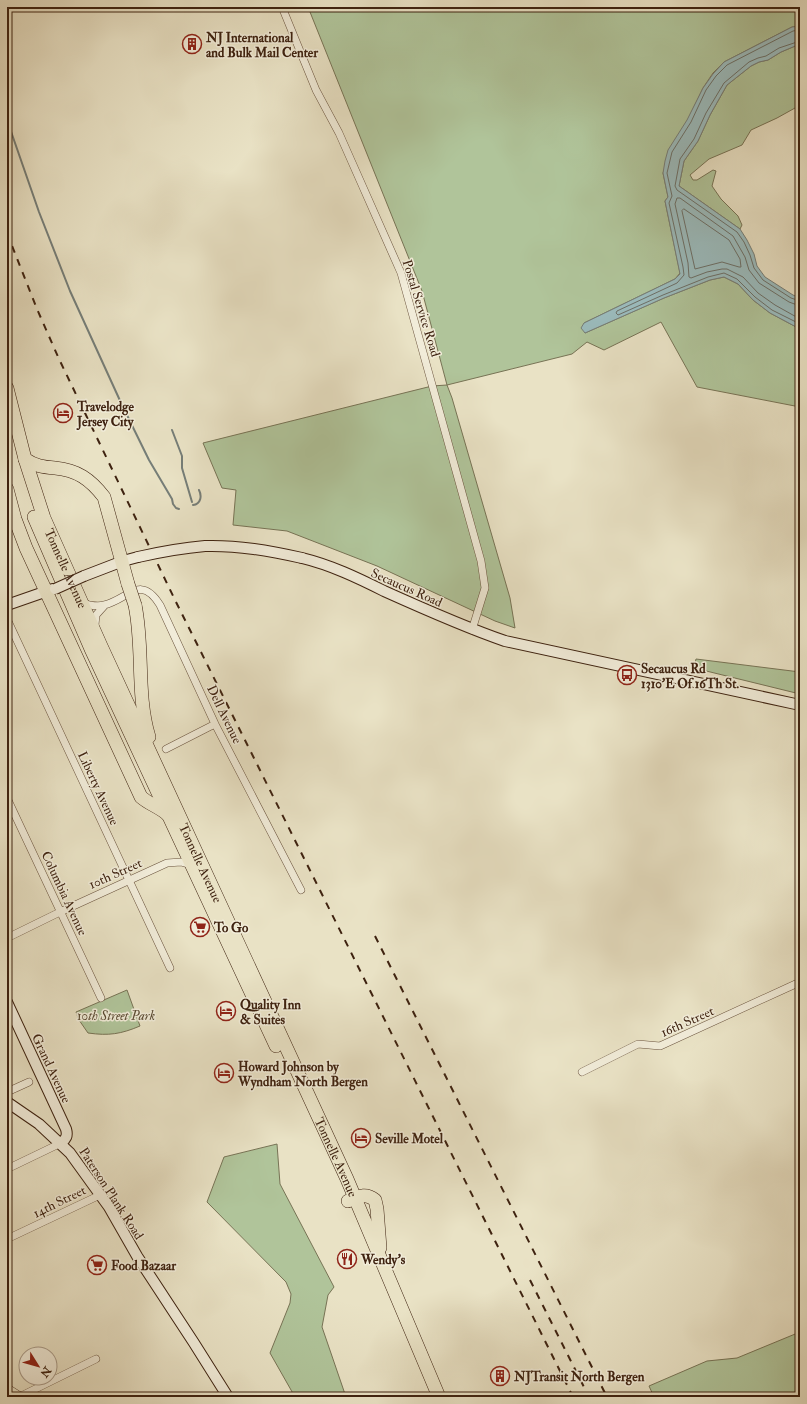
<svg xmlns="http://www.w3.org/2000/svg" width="807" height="1404" font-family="'IM FELL Double Pica',serif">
<rect width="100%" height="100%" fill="#e9e2c5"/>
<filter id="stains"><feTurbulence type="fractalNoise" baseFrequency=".005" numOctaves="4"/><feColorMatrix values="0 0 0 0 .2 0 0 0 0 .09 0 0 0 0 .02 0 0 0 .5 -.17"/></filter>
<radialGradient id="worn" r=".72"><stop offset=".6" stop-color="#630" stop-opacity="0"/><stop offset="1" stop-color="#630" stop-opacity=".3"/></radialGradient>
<path fill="#b0c49a" stroke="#777355" d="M308,7h492v19l-8,1 -68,35 -11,11 -10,15 -40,85 5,24 -3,4 15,72 -5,6 -91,44 1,10 79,-35 46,-18 14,-3 14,7 15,16 17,13 30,16v78l-103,-20 -36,-65 -57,28 -17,-8 -15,12 -125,31 5,13 58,200 5,30 -20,-7 -118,-55 -90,-35 -54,-6 3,-35 -14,-2 -19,-45 229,-57 15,-1 -25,-94z
M800,44v66l-5,-2 -18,10 -26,12 -9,15 -33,14 -19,16 3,5h4l16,-10 3,1 -4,15 9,13 17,17 4,9 -2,4 -61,-43 5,-25 14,-20 12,-26 17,-30 24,-19 8,-4 9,-2 13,-8z
M696,659l104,13v22l-106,-26z
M127,990l13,36c-19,8 -31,10 -52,7l-9,-13 -3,-8z
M277,1144l3,40 54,103 -6,8 -6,32 24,70h-51l-25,-44 20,-50 1,-9 -5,-12 -79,-80 17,-45z
M800,1332v65h-146l-5,-11 58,-25 30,-3z"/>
<path fill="#9bbcbe" stroke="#767e78" d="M800,26v18l-19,8 -13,8 -9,2 -8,4 -24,19 -17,30 -12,26 -14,20 -5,25 61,43 7,11 7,14 3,12 8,11 28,18 7,3v31l-30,-16 -17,-13 -15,-16 -14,-7 -14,3 -46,18 -79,35 -4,-5 3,-5 91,-44 5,-5 -15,-73 3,-4 -5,-24 2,-12 3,-11 19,-30 16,-32 10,-14 11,-12 68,-35z"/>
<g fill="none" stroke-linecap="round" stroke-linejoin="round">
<path stroke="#6c6f67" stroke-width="1" d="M800,30l-7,1 -66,34 -11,11 -10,14 -15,32 -19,30 -5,21 5,23 -3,7 14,64 1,8 -7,8 -60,28 -1,2 2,2 45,-20 45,-18 16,-4 13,6 18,18 17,13 28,14
M800,41l-21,7 -13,8 -8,2 -9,4 -25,21 -18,30 -12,26 -14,20 -5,27 2,4 60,42 7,10 6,13 4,13 9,12 28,18 9,3
M684,209l45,31 11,19 1,8h-2l-17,-5 -27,7 -13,-58z
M800,306l-11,-4 -30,-19 -10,-13 -4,-13 -12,-21 -53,-38h-3l-2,6 13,59 1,14 2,1 16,-6 15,-3h5l16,8 15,16 17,12 25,14"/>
<path stroke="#767e78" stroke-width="2" d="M7,120l32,92 31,79 52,114 27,55 23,39 1,5 3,4 3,1
M172,430l10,26v12l10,34
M193,505c8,-1 9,-9 6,-15"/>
<g stroke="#69523d" stroke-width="8">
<path id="street" d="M282,7l34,83 23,43 62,140 80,288 4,27 -13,42
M82,603c7,2 14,4 22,2 24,-5 36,-32 56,0l55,119 86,166
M7,619l163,349
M95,625l1,-10 9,-10
M166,749l49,-25
M7,798l94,200
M7,938l53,-26 107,-49 14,-1 10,3
M582,1072l56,-28 22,2 140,-64
M7,1092l22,-10
M7,1169l54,-26
M7,1239l93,-44
M19,1397l77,-38"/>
</g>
<g stroke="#3e2210" stroke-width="12">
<path id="secondary" d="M302,558c29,7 56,20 82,33 40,18 80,36 121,50l295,64
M84,576l39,-15 15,-4
M7,605l46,-16
M7,1002l59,127c2,7 0,10 -5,14
M7,1102l32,22 31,29 39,54 28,49 57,87 34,54"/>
</g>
<g stroke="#3e2210" stroke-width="12">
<path id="primary" d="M7,1390l11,7"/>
</g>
<g stroke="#3e2210" stroke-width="14">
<g id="highway">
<path id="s1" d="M7,388l18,71 19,59 57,128 246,533 92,218"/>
<path d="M25,459c10,7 18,8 30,9 22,2 35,11 49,29l24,87"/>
<path d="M7,489l8,30 11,29 115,249c8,7 18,10 26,17"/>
<path d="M34,517l57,132 185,397"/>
<path d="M135,605c9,43 1,89 14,132"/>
<path d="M348,1201c10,-4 17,-9 27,-1l2,9 3,39"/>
</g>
</g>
<use href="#street" stroke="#f1ecd9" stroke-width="7"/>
<use href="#secondary" stroke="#f1ecd9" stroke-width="10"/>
<use href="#primary" stroke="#e9e2c5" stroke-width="11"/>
<use href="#highway" stroke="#e9e2c5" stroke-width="13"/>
<path stroke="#3e2210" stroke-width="2" stroke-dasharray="7 7" stroke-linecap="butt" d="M7,233l30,76 22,50 116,241 398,797
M375,936l232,461
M530,1280l59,117"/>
<g stroke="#3e2210" stroke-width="12" stroke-linecap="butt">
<path id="secondary-bridge" d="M138,557c22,-5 44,-9 67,-11 33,-1 65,5 97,12
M55,589l29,-13"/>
</g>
<g stroke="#3e2210" stroke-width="14" stroke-linecap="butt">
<path id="highway-bridge" d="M128,584l7,21"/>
</g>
<use href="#secondary-bridge" stroke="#f1ecd9" stroke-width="10"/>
<use href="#highway-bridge" stroke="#e9e2c5" stroke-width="13"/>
</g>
<defs>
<g id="building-ring" transform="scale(1)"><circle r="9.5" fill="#f1ecd9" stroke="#8f2418" stroke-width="1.5"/><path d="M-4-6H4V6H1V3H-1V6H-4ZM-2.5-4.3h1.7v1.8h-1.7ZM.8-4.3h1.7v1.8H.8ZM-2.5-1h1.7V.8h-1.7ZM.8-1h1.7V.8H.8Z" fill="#8f2418"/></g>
<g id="hotel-ring" transform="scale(1)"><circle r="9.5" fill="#f1ecd9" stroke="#8f2418" stroke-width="1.5"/><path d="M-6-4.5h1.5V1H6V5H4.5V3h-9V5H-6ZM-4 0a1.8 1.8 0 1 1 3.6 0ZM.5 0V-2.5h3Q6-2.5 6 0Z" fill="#8f2418"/></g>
<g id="bus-ring" transform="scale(1)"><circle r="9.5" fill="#f1ecd9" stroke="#8f2418" stroke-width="1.5"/><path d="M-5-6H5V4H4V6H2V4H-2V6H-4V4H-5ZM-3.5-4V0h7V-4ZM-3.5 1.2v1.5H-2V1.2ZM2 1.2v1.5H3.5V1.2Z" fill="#8f2418"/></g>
<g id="supermarket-ring" transform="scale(1)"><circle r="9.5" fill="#f1ecd9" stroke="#8f2418" stroke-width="1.5"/><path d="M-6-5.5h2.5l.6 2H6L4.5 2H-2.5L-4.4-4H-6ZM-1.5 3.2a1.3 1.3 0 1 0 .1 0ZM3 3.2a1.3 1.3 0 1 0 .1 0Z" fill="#8f2418"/></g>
<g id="restaurant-ring" transform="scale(1)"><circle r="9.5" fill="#f1ecd9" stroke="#8f2418" stroke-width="1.5"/><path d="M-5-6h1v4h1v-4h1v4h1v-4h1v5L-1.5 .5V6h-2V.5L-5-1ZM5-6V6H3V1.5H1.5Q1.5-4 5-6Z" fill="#8f2418"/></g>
</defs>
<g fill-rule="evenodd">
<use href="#building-ring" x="192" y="44"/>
<use href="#hotel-ring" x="63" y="413"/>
<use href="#bus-ring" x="627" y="675"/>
<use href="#supermarket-ring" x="200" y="927"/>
<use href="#hotel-ring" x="226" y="1011"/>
<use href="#hotel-ring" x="224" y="1073"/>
<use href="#hotel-ring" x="361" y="1138"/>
<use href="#restaurant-ring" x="347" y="1259"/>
<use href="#supermarket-ring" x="97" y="1265"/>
<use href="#building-ring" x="500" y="1376"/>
</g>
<g text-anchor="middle" stroke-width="3" stroke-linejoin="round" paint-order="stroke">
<g font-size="13" font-weight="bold" fill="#3e2210" stroke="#f1ecd9" text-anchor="start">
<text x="206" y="42">NJ International<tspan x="206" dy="15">and Bulk Mail Center</tspan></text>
<text x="77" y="411">Travelodge<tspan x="77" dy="15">Jersey City</tspan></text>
<text x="641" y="673">Secaucus Rd<tspan x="641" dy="15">1310'E Of 16Th St.</tspan></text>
<text x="214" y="932">To Go</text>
<text x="240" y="1009">Quality Inn<tspan x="240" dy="15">&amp; Suites</tspan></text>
<text x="238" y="1071">Howard Johnson by<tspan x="238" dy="15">Wyndham North Bergen</tspan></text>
<text x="375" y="1143">Seville Motel</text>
<text x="361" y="1264">Wendy's</text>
<text x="111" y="1270">Food Bazaar</text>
<text x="514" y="1381">NJTransit North Bergen</text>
</g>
<g font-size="13" fill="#3e2210" stroke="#f1ecd9">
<text transform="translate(422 308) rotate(73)" y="5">Postal Service Road</text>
<text dy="5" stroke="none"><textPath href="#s1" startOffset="190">Tonnelle Avenue</textPath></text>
<text transform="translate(407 587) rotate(24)" y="5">Secaucus Road</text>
<text transform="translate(225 714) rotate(64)" y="5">Dell Avenue</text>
<text transform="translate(99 788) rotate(65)" y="5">Liberty Avenue</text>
<text dy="5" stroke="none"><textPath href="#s1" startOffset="514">Tonnelle Avenue</textPath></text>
<text transform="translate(115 873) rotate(-24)" y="5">10th Street</text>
<text transform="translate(65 893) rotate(65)" y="5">Columbia Avenue</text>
<text transform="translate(687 1021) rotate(-24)" y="5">16th Street</text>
<text transform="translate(52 1068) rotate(65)" y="5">Grand Avenue</text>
<text dy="5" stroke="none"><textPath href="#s1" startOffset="838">Tonnelle Avenue</textPath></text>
<text transform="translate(112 1193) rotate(57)" y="5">Paterson Plank Road</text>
<text transform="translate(59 1201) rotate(-26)" y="5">14th Street</text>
</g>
<g font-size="13" font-style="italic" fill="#5a4a32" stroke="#f1ecd9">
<text x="116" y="1020">10th Street Park</text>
</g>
</g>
<rect width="807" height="1404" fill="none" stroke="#e9e2c5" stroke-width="24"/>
<rect x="8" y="8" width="791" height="1388" fill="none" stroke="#3e2210" stroke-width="2"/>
<rect x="12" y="12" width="783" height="1380" fill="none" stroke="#3e2210"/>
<g transform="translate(38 1366) rotate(127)"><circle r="19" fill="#f1ecd9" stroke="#a99b89"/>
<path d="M0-3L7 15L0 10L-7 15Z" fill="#8f2418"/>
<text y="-6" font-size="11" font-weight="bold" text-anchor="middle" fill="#3e2210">N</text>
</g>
<rect width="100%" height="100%" filter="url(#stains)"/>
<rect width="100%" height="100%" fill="url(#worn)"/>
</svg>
